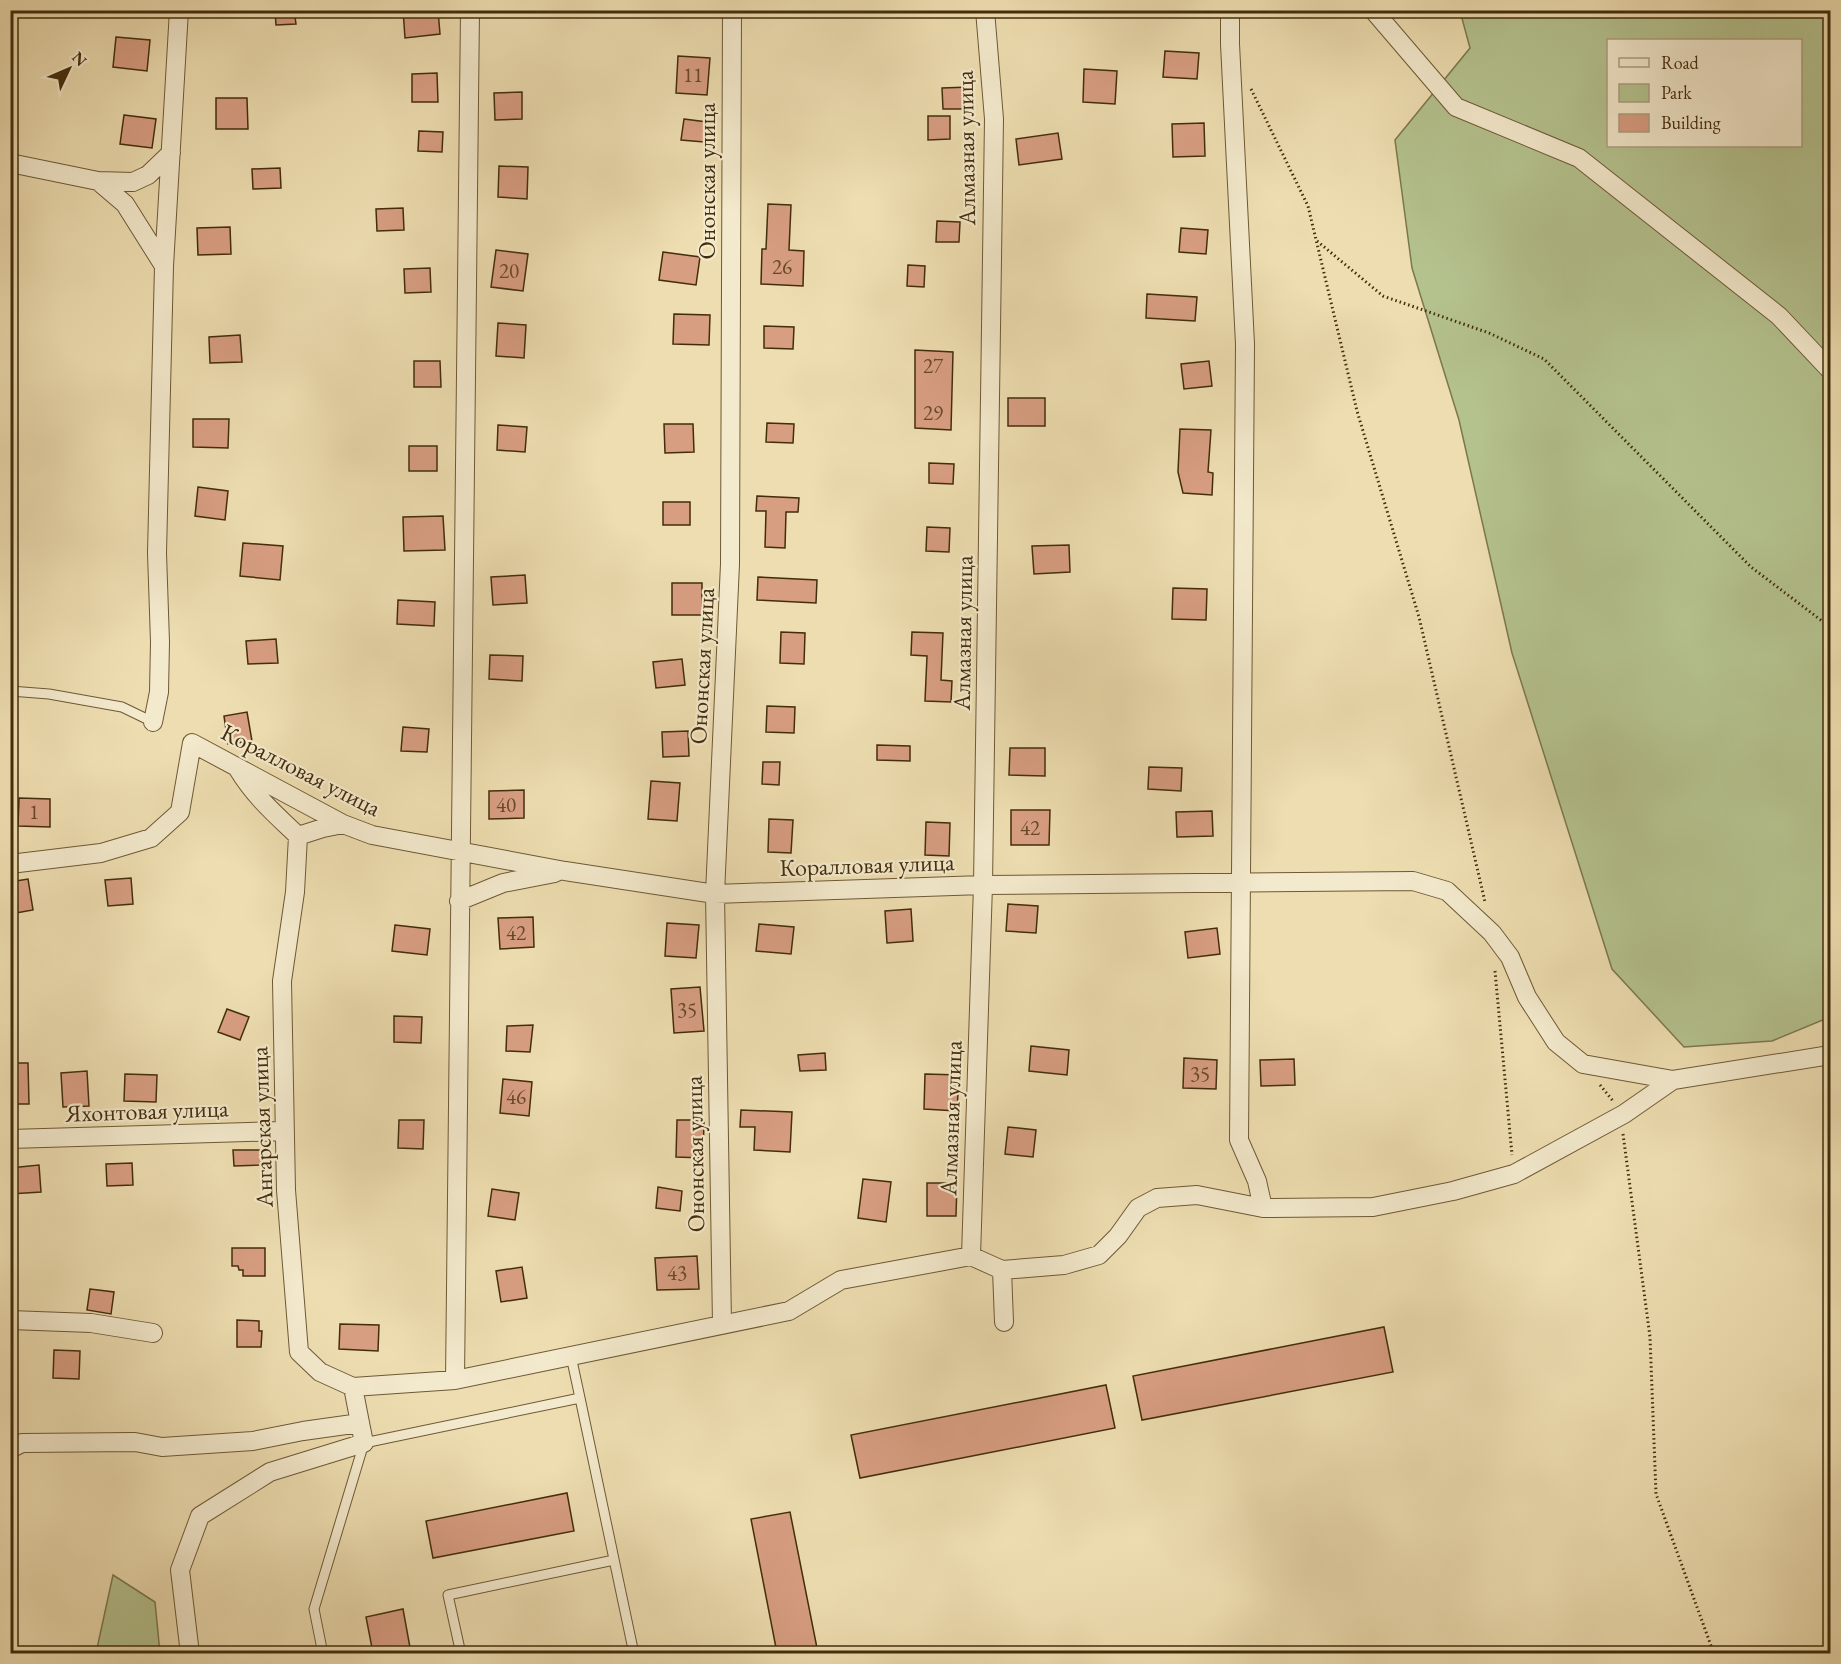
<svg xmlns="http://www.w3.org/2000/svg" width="1841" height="1664" font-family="'EB Garamond',serif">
<rect width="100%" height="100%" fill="#edddb0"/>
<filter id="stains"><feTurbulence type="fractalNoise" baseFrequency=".00333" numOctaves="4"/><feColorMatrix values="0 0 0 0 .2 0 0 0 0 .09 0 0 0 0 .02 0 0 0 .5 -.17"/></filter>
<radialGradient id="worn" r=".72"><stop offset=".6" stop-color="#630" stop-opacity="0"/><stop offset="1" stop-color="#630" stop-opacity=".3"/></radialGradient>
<path fill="#b4c28e" stroke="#7c784d" stroke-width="1.5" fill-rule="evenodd" d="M1460,11h370v1006l-58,24 -88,6 -72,-78 -100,-316 -53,-233 -47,-152 -17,-128 75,-92zM1608,40h192v106h-192z
M113,1575l42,27 5,51h-64z"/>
<path fill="#d89e82" stroke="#432d0c" stroke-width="1.5" d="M275,10h19l2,14 -20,1z
M403,10h35l2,24 -35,4z
M116,37l34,3 -3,31 -34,-4z
M1165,51l34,2 -2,26 -34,-2z
M678,56l32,2 -3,37 -31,-2z
M1084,69l33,2 -2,33 -32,-2z
M437,73l1,29h-26v-28z
M970,87l1,22h-28l-1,-21z
M522,92v27l-27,1 -1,-27z
M216,98h31l1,31h-32z
M124,115l32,4 -4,29 -32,-4z
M928,116h22v23l-22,1z
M684,119l23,3 -3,20 -23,-2z
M1204,123l1,33 -32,1 -1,-33z
M419,131l24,1 -1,20 -24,-1z
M1058,133l4,26 -43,6 -3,-26z
M499,166l29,1 -1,32 -29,-2z
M280,168l1,20 -28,1 -1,-20z
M768,204l23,1 -2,45 15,1 -1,35 -42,-2 1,-35h4z
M403,208l1,22 -27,1 -1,-22z
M937,221l23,1 -1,20h-23z
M230,227l1,27 -33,1 -1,-27z
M1181,228l27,2 -2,24 -27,-2z
M496,250l32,4 -5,37 -32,-4z
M663,252l37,5 -4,28 -37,-5z
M908,265l17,1 -1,21 -17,-1z
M430,268l1,24 -26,1 -1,-24z
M1147,294l50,3 -2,24 -49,-3z
M674,314l36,1 -1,30 -36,-1z
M498,323l28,2 -2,33 -28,-2z
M764,326l30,1 -1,22 -29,-1z
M240,335l2,27 -32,1 -1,-26z
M915,350l38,2 -2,78 -36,-2z
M414,361h26l1,26h-27z
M1209,361l3,25 -28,3 -3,-25z
M1008,398h37v28h-37z
M193,419h36l-1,29 -35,-1z
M767,423l27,1 -1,19 -27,-1z
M664,424h29l1,28 -29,1z
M498,425l29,2 -2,25 -28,-2z
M1180,429l31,1 -3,42 5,1 -1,22 -29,-2 -5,-21z
M409,446h28v25h-28z
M929,463l25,1 -1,20 -24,-1z
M198,487l30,4 -3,29 -30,-4z
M757,496l42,2 -1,14h-12l-1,36 -20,-1 1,-36h-10z
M663,502h27v23h-27z
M443,516l2,34 -41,1 -1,-34z
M927,527l23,1 -1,24 -23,-1z
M243,543l40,3 -3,34 -40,-4z
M1069,545l1,27 -36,2 -2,-28z
M525,575l2,28 -34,2 -2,-28z
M758,577l59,3 -1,23 -59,-3z
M672,583h30v32h-30z
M1173,588l34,1 -1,31 -34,-1z
M398,600l37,2 -1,24 -37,-2z
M781,632l24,1 -1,31 -24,-1z
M912,632l31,1 -2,47 11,1 -1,21 -26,-1 2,-45 -16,-1z
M276,639l2,24 -30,1 -2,-23z
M490,655l33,1 -1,25 -33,-2z
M682,659l3,26 -29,3 -3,-26z
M767,706l28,1 -1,26 -28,-1z
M247,712l5,29 -24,3 -4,-28z
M403,727l26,2 -2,23 -26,-1z
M688,731l1,25 -26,1 -1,-25z
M877,745l33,1v15l-33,-1z
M1010,748h35v28l-36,-1z
M763,762h17l-1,23 -17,-1z
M1149,767l33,1 -1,23 -33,-2z
M651,781l29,2 -3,38 -29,-2z
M524,790v28l-35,1v-28z
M19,798l31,1v28l-32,-1z
M1011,810h39l-1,35h-38z
M1212,811l1,25 -36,1 -1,-25z
M769,819l24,1 -2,33 -23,-1z
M926,822l24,1 -1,33 -24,-1z
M131,878l2,26 -25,2 -3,-26z
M28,879l5,31 -23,4v-32z
M1008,904l30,2 -2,27 -30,-2z
M911,909l2,32 -26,2 -2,-32z
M533,917l1,30 -34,2 -2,-31z
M667,923l32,2 -3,33 -31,-2z
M759,924l35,3 -3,27 -35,-3z
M395,925l35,4 -3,26 -35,-4z
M1217,928l3,26 -32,4 -3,-26z
M700,987l4,44 -30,2 -3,-44z
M227,1009l22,8 -9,23 -22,-8z
M394,1016l28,1 -1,26 -27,-1z
M533,1025l-3,27 -24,-1 1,-25z
M1031,1046l38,4 -2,25 -38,-4z
M825,1053l1,17 -26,1 -2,-16z
M1184,1058l33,2 -1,29 -33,-1z
M1294,1059l1,26 -34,1 -1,-26z
M10,1063h18l1,41h-19z
M87,1071l2,35 -26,1 -2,-34z
M125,1074l32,1 -1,27 -32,-1z
M925,1074l34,1 -2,36 -33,-2z
M503,1079l29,3 -3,34 -29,-3z
M741,1110l51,2 -2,40 -36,-2 1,-23h-15z
M399,1120h25l-1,29 -25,-1z
M677,1120h27l-1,38 -27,-1z
M1008,1127l28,3 -3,27 -28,-3z
M233,1150h27l1,15 -27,1z
M132,1163l1,22 -26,1 -1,-22z
M39,1165l2,27 -31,2v-26z
M863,1179l28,3 -5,40 -28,-4z
M927,1183h30l-1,33h-29z
M658,1187l24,4 -2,20 -24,-3z
M492,1189l27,4 -4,27 -27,-4z
M232,1248h33v28h-22v-6h-4l-1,-4h-6z
M697,1256l2,33 -42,1 -2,-32z
M522,1267l5,31 -26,4 -5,-31z
M90,1289l24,3 -3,22 -24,-4z
M237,1320l22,1v10h3l-1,16h-24z
M340,1324l39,1 -1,26 -39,-2z
M1384,1327l9,45 -251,48 -9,-44z
M54,1350l26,1 -1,28 -26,-1z
M1106,1385l9,43 -255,50 -9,-43z
M567,1493l7,38 -141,27 -7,-37z
M790,1512l28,141h-41l-26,-134z
M403,1609l8,44h-38l-7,-36z"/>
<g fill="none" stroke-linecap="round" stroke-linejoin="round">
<g stroke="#6e5935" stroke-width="11">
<path id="service" d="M10,691l39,3 73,13 31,15
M580,1398l54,256
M323,1654l-9,-45 50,-166 216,-45 -9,-42
M461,1654l-13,-59 166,-35"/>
</g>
<g stroke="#6e5935" stroke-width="20">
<path id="minor" d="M1230,10v34l15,300 -6,796 18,41 6,27
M1373,10l83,97 123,51 200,158 51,54
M10,163l88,18 27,23 39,62
M98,181l35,1 15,-7 23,-22
M153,722l6,-30 1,-50 -3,-89 7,-287 15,-256
M238,769c16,27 38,46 60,67
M298,836l-3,56 -13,89 4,209 13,162 21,20 33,15
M298,836l25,-8 20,-4
M10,864l91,-11 50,-15 29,-26 12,-69 151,81 29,11 193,36 150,23 268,-9 430,-4 34,10 45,42 18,24 17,40 29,45 27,22 90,16
M459,901l44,-18 52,-10
M10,1139l274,-8
M971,1256l12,-371 11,-766 -9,-109
M10,1320l81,3 62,10
M1004,1322l-2,-52 62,-5 35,-10 19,-19 20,-28 19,-10 40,-3 66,13 110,-1 80,-16 61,-17 110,-60 49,-34 157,-25
M722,1324l-7,-430 15,-330 2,-554
M455,1380l15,-1370
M10,1449l12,-6 113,-1 27,5 91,-6 50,-10 57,-8 -7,-36 102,-7 334,-69 52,-31 130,-24 31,14
M190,1654l-10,-84 20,-54 70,-44 94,-29 -4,-20"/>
</g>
<path stroke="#432d0c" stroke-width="3" stroke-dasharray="1.5 3" stroke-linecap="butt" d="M1251,89l57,117 49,205 62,206 66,285
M1317,241l66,55 106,37 55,26 207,208 79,60
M1495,971l17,184
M1600,1085l13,16
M1623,1134l27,203 6,157 58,160"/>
<use href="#service" stroke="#f3e9cc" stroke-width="9"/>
<use href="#minor" stroke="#f3e9cc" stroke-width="18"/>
</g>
<g text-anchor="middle" stroke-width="4.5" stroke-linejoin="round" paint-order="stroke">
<g font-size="21" fill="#68492a">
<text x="693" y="82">11</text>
<text x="782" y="274">26</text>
<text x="509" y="278">20</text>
<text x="933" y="373">27</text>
<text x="933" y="420">29</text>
<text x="506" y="812">40</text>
<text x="34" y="819">1</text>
<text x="1030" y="835">42</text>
<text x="516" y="940">42</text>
<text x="687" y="1017">35</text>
<text x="1200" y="1081">35</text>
<text x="516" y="1104">46</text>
<text x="677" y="1280">43</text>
</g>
<g font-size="24" fill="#432d0c" stroke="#f3e9cc">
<text transform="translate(966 148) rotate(-91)" y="8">Алмазная улица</text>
<text transform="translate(707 181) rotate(-90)" y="8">Ононская улица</text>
<text transform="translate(963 633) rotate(-89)" y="8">Алмазная улица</text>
<text transform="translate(702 666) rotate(-87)" y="8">Ононская улица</text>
<text transform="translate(301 770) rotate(27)" y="8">Коралловая улица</text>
<text transform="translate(867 865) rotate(-2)" y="8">Коралловая улица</text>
<text transform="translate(147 1111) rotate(-2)" y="8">Яхонтовая улица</text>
<text transform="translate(951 1118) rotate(-88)" y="8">Алмазная улица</text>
<text transform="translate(262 1127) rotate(-92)" y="8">Ангарская улица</text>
<text transform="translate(695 1154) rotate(-91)" y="8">Ононская улица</text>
</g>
</g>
<rect width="1841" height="1664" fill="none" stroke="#edddb0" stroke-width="36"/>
<rect x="12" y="12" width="1817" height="1640" fill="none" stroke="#432d0c" stroke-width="3"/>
<rect x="18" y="18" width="1805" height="1628" fill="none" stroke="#432d0c" stroke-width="1.5"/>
<rect x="1607" y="39" width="195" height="108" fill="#f3e9cc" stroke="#ad9e7f" stroke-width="1.5"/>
<rect x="1619" y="58" width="30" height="9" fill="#f3e9cc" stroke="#ad9e7f" stroke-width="1.5"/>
<text x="1661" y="69" font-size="18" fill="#432d0c">Road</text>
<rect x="1619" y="84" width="30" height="18" fill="#b4c28e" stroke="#ad9e7f" stroke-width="1.5"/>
<text x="1661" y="99" font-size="18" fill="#432d0c">Park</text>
<rect x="1619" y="114" width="30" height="18" fill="#d89e82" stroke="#ad9e7f" stroke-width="1.5"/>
<text x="1661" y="129" font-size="18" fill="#432d0c">Building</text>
<g transform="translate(69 69) rotate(46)" stroke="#f3e9cc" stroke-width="4.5" paint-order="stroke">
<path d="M0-4.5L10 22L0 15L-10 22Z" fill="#432d0c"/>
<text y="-9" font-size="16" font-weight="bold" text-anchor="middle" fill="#432d0c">N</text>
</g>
<rect width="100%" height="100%" filter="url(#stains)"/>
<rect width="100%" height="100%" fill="url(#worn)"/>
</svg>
